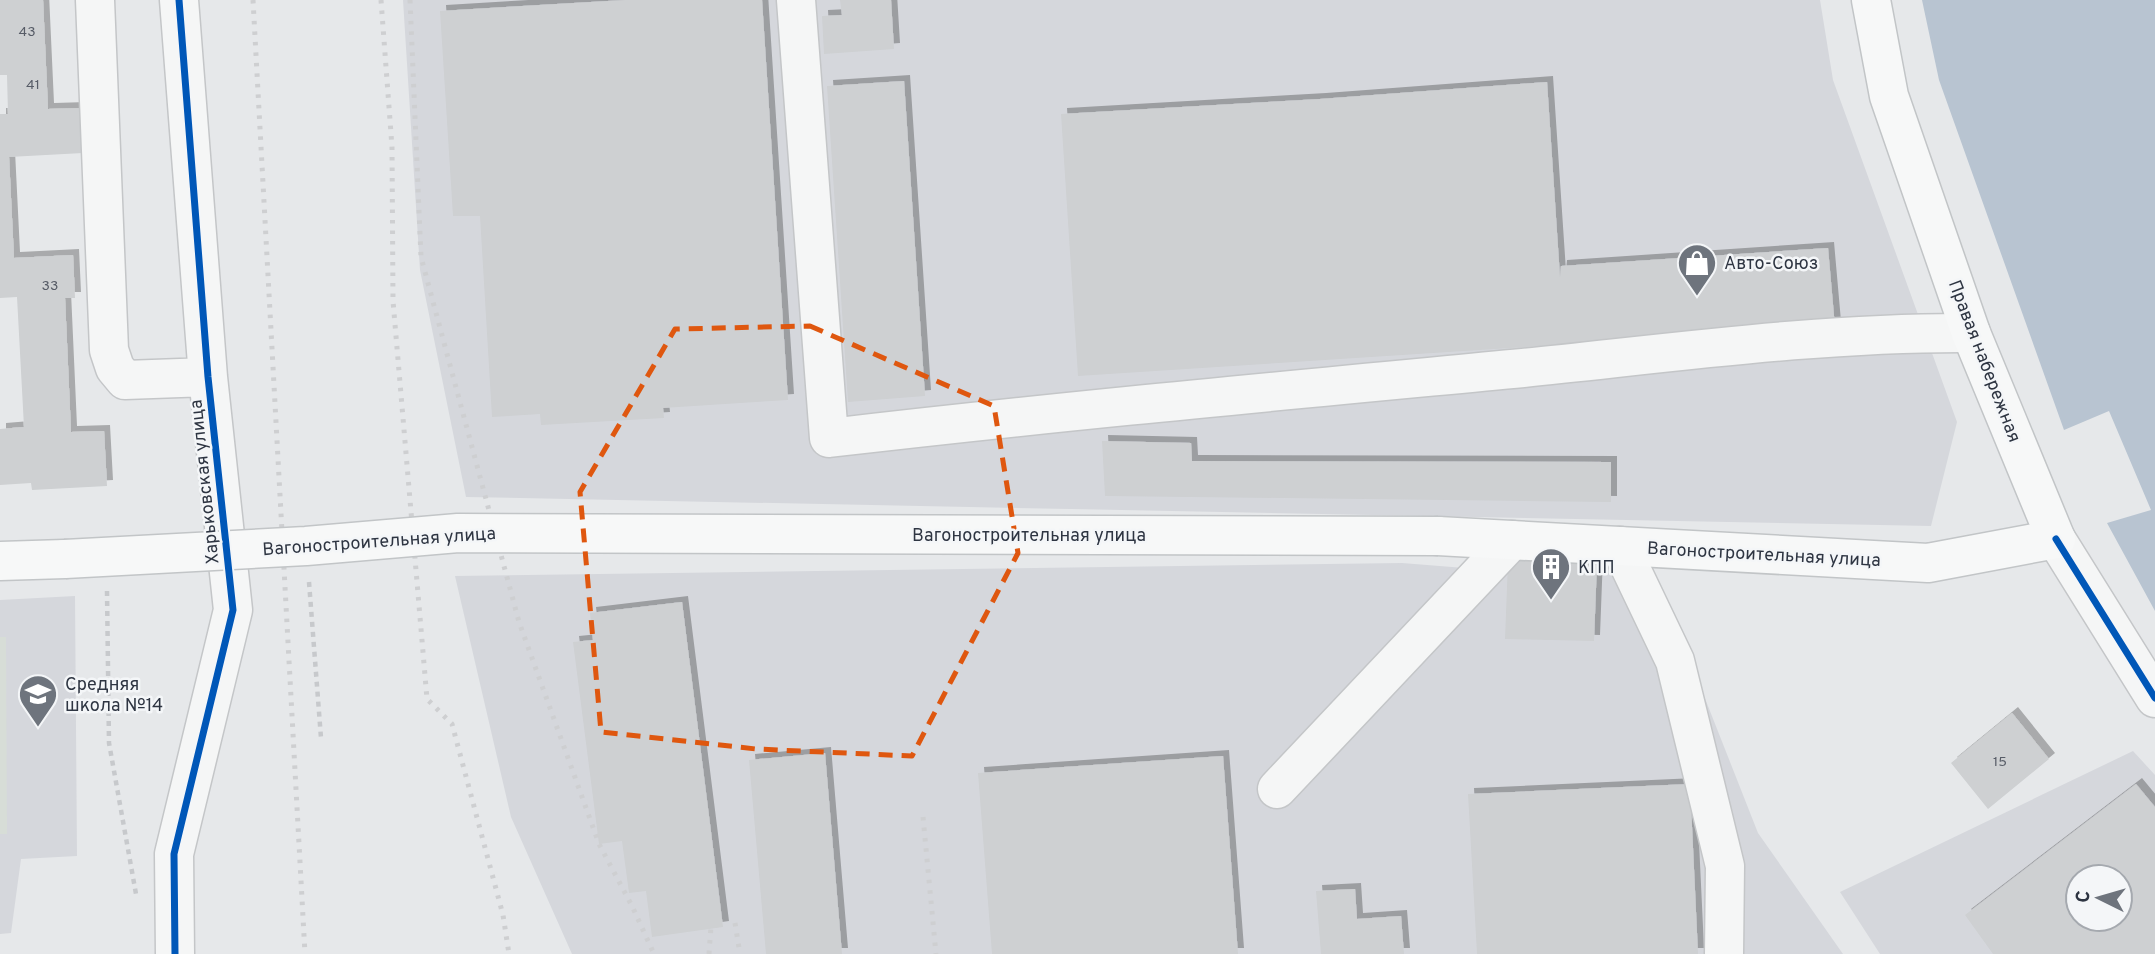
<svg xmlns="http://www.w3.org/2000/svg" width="2155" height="954" font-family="Overpass,sans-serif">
<defs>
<filter id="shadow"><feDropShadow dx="6" dy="-6" stdDeviation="0" flood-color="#0004"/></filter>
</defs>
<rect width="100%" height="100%" fill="#e6e8ea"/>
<path fill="#d5d7dc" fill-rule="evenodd" d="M403,0h1417l13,80 124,342 -26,104 -1465,-29 -46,-227z
M1508,561l89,1 61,17 100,254 85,121h-1271l-61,-137 -56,-241 947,-13 100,8z
M75,596l2,260 -56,3 -10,74 -11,1v-334z
M2133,751l22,24v179h-275l-40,-62zM2078,877h42v42h-42z"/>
<path fill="#d7ddd7" d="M0,637h6l1,197h-7z"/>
<path fill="#b8c4d1" d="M1922,0h233v611l-48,-88 44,-13 -42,-99 -45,19 -125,-350z"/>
<path fill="#ced0d2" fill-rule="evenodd" filter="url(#shadow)" d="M0,0h43l5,109 33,-1 2,45 -74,4 5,101 59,-3 2,43h-10l6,134 33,-1 3,55 -75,4 -1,-7 -31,2v-56l24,-2 -7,-130 -17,1v-184h8l-1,-39h-7z
M625,0h137l26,400 -125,8 1,10 -123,7 -1,-11 -48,3 -12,-201h-27l-13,-205z
M840,0h51l3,49 -70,5 -2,-38 20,-1z
M904,81l21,315 -77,6 -21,-316z
M1547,82l13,195 1,-11 267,-18 7,79 -757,49 -17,-262 259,-15z
M1102,441l89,2 1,18 419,1v40l-506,-6z
M1508,561l89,1 -3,79 -89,-2z
M682,602l41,325 -71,10 -6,-46 -17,2 -7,-52 -23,3 -26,-202 20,-2 -3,-27z
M2012,713l37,46 -61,50 -37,-46z
M825,753l17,201h-76l-17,-194z
M1223,756l15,198h-246l-14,-181z
M1690,784l8,170h-221l-9,-160z
M2136,784l19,23v147h-162l-28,-39zM2078,877h42v42h-42z
M1355,889l2,30 44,-3 3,38h-83l-5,-63z"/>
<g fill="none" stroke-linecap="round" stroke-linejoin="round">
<g stroke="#c4c6c8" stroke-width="41">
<path id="minor" d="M95,0l14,350 6,18 10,12 83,-3
M796,0l33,438c231,-27 462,-48 694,-70 148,-15 298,-36 448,-35
M2056,539l99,159
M1620,546l55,115 50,205 -1,88
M1277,789l235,-249
M175,954l-1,-100 59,-244 -25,-233 -29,-377"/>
</g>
<g stroke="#c2c5c7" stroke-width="41">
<path id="major" d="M1438,536l490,27 128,-24 -85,-206 -82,-237 -18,-96
M0,561l65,-2"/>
</g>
<path stroke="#c7c9cc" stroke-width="4.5" stroke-dasharray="5 5" stroke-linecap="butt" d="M309,582l12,156
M107,591l2,152 27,151"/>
<use href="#minor" stroke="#f5f6f6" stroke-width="38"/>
<use href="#major" stroke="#f7f8f8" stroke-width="38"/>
<path stroke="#cecfd1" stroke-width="5" stroke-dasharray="3.5 7" stroke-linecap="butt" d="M253,0l52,954
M381,0l11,147 1,154 34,398 25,25 51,191 6,39
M410,0l11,257 98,365 80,222 33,62 22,48
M923,817l13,137
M735,923l5,31
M709,954l2,-28"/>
<g stroke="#c2c5c7" stroke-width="41" stroke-linecap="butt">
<path id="major-bridge" d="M65,559l241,-13 152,-13 980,3"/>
</g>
<use href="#major-bridge" stroke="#f7f8f8" stroke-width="38"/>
<g stroke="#f4f6f8" stroke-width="11">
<path id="cycleway" d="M2056,539l99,159
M175,954l-1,-100 59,-244 -25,-233 -29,-377"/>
</g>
<use href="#cycleway" stroke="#0057b8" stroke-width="7"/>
</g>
<path fill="none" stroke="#df570f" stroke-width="5" stroke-dasharray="14 9" stroke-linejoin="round" d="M810,326l184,80 24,147 -106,203 -156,-7 -155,-17 -21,-240 95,-163z"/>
<defs>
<g id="shop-pin" transform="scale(2.0125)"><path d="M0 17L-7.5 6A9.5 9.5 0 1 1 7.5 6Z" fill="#6e747d" stroke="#f4f6f8"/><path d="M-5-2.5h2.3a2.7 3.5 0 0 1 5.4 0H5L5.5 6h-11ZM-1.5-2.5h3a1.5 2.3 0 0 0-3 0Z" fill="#fff"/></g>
<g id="building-pin" transform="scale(2.0125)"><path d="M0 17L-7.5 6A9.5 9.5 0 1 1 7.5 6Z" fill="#6e747d" stroke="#f4f6f8"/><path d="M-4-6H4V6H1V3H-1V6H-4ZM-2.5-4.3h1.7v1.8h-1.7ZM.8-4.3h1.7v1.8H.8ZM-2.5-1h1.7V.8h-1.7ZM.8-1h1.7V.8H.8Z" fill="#fff"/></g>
<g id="school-pin" transform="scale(2.0125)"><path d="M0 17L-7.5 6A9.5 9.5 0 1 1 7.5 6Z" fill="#6e747d" stroke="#f4f6f8"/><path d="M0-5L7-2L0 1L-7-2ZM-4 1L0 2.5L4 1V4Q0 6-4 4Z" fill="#fff"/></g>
</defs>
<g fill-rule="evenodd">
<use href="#shop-pin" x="1697" y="263"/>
<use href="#building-pin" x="1551" y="567"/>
<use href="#school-pin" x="38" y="694"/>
</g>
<g text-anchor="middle" stroke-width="5" stroke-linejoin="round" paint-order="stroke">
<g font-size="14" fill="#575c67">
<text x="27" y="36">43</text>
<text x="33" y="89">41</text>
<text x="50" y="290">33</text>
<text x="2000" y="766">15</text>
</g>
<g font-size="18" fill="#2e3542" stroke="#f4f6f8" text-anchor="start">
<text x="1724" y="269">Авто-Союз</text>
<text x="1578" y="573">КПП</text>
<text x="65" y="690">Средняя<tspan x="65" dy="21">школа №14</tspan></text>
</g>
<g font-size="18" fill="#2e3542" stroke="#f4f6f8">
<text transform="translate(1985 361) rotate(69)" y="6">Правая набережная</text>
<text transform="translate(204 482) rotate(-96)" y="6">Харьковская улица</text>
<text x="1029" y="541">Вагоностроительная улица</text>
<text transform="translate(379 541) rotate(-4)" y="6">Вагоностроительная улица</text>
<text transform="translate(1764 554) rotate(3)" y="6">Вагоностроительная улица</text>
</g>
</g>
<g transform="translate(2099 898) rotate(275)"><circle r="33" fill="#f4f6f8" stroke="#a5a9af" stroke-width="2"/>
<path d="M0-5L12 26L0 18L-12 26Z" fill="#6e747d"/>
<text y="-10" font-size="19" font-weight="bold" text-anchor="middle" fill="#2e3542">С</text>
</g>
</svg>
